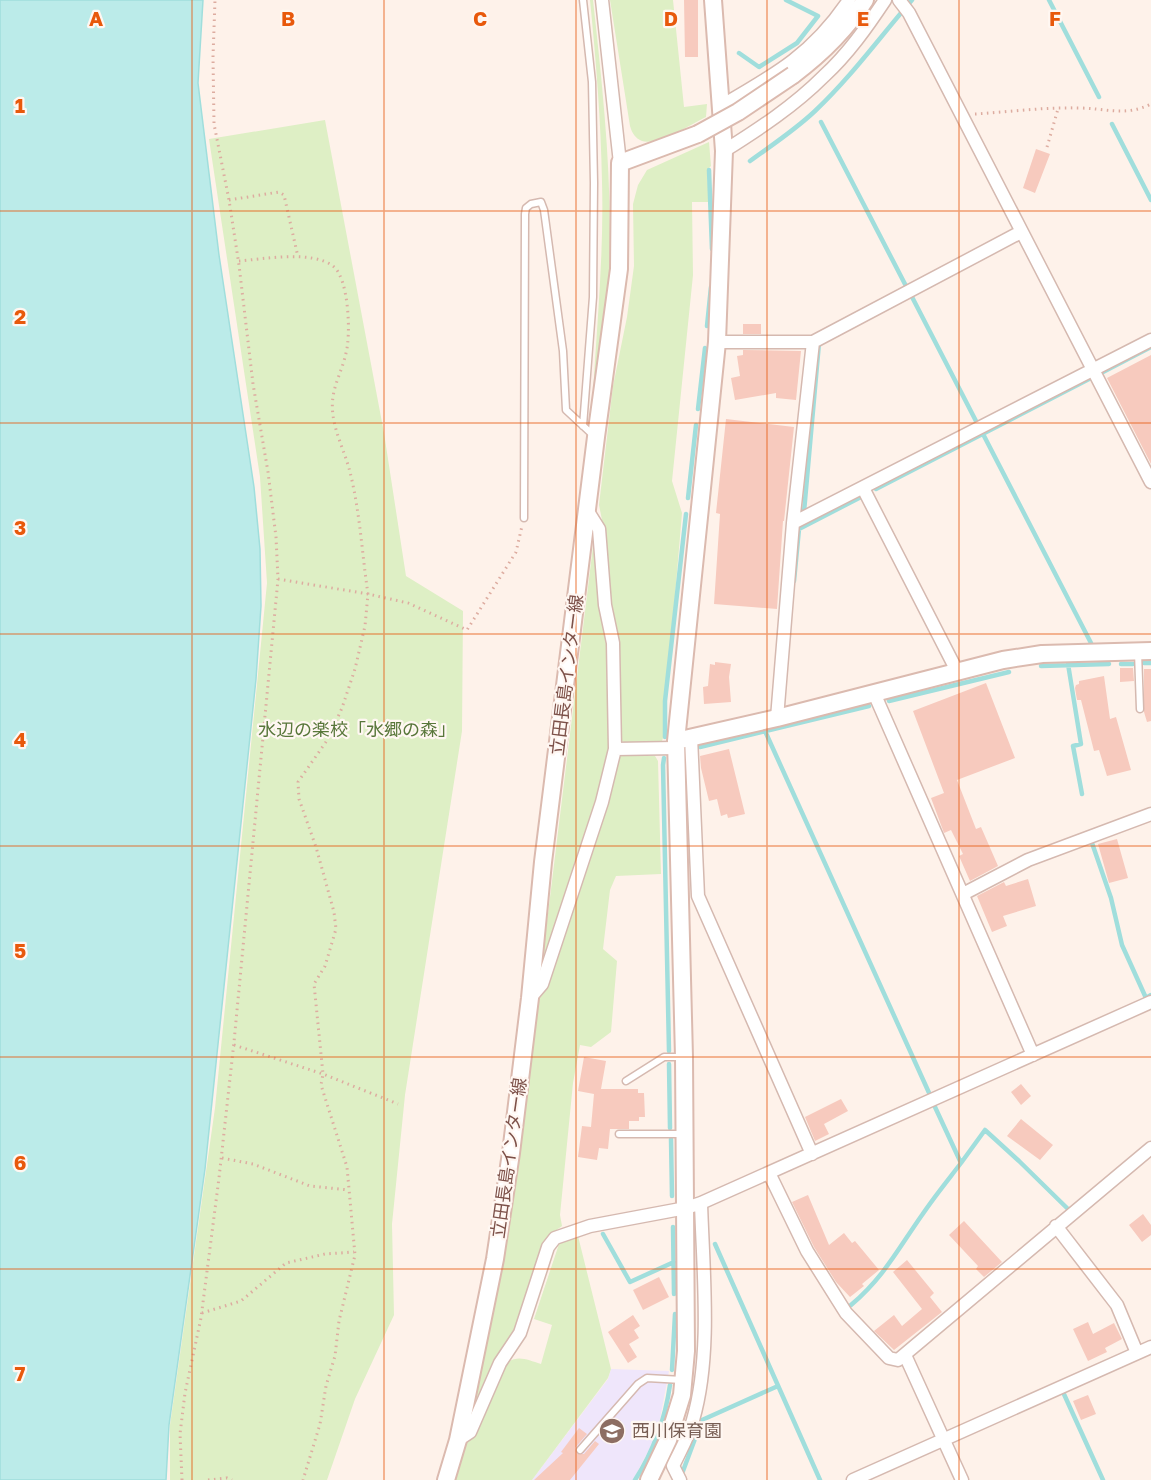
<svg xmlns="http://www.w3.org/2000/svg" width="1151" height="1480" font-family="'Golos Text','Noto Sans JP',sans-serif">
<rect width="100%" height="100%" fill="#fef2ea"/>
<path fill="#efe6fb" d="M611,1369l58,2 -9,48 -8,25 -19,36h-101l76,-101z"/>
<path fill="#deefc5" d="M590,0h3c10,91 20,182 16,274 -2,40 -10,80 -14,119h-2c4,-70 11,-141 9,-211 -1,-61 -6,-121 -12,-182z
M610,0h63l11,107 23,-3 -1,13c-14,7 -49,29 -64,24 -7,-3 -10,-8 -12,-15z
M325,120l59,313 22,143 57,35 -1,120 -57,364 -13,129 2,91 -39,84 -28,81h-157v-55l45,-317 52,-525 -7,-106 -51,-338z
M709,142l2,24 -4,4 2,32h-17l1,73 -21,206 10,32 -19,225 -2,6 -36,-1 -7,-5 -10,-134 -3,-69 -6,-30 14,-119 14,-69 7,-51 -1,-62 5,-19 9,-15z
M594,538l16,103v110l-13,52 -57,176z
M619,756h36l3,5 3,113 -45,2 -6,14 -7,59 14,12 -6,71 -20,15 -11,-2 -7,38 -13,132 2,11 -11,8 -36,100 -24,33 -22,61 -2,-1 71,-427 9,-16 27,-89 14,-28z
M578,1236l33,133 -3,9 -76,102h-78l8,-29 15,-23 28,-64c13,-10 22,-4 36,0l11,-39 -18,-6 25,-75 8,-6z"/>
<path fill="#bbebe9" stroke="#a0dedc" stroke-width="1.5" d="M0,0h203l-5,83 21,172 35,232 6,62 1,57 -5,73 -51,490 -36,256 -3,55h-166z"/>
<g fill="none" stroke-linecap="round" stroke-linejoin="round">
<path stroke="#a0dedc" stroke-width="4.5" d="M1049,0l50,97
M739,53l20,14 38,-24 21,-27 -32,-16
M821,122l85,164
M1112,124l39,76
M750,161c22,-16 45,-31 65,-50 36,-34 65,-74 97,-111
M709,170l3,79
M911,295l66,128
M707,326l4,-39
M1103,372l48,-25
M698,409l7,-61
M983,434l108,209
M876,489l215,-111
M688,498l8,-73
M804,512l15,-169
M794,581l5,-52 62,-32
M1144,663h7
M1068,664l13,80 -8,2 9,48
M1121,664h12
M1041,666l68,-2
M889,701l120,-29
M765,731l165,364
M665,737v-36l21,-187
M700,747l169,-41
M664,758l-1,7 6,286
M1092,843l19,55 11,47 24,53 5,-3
M669,1064l1,64
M671,1139l1,57
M961,1163l24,-33 34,31 50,49
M673,1227l1,67
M603,1234l27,48 44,-20
M715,1244l105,236
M851,1305c33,-28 47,-56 71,-90 12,-18 26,-35 39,-52l-26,-56
M672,1370l3,-56
M1063,1392l40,88
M683,1471l19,-51 76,-34
M635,1480c19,-30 30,-60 35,-95"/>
</g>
<path fill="#f7cabe" d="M684,0h14v57h-13z
M1036,149l14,5 -15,39 -12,-5z
M743,324h18v10h-18z
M743,350l58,1 -5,49 -20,-2v-5l-41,7 -4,-22 9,-2 -3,-20 6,-1z
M1151,355v109l-44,-86z
M726,419l68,8 -10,94h-1l-6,88 -63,-5 6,-90 -4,-1z
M715,662l16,2 -2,13 2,25 -27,2 -1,-17 5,-1 2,-22 5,1z
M1120,668h13l1,13 -14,1z
M1144,669h7v52l-4,1 -3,-10z
M1104,676l6,43 6,-2 15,53 -24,6 -8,-26 -5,1 -13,-51h-4l-2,-12 1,-3 3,-1v-3z
M986,683l29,75 -58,22 19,49 5,-2 17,39 -28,15 -11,-25 4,-2 -12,-24 -7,3 -13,-35 13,-5 -31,-82z
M729,749l16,65 -17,4 -1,-4 -6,2 -4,-17 -8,2 -8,-33 -1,-12z
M1117,839l11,39 -19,5 -11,-39z
M1028,879l8,27 -33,10 4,10 -15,6 -15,-36 27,-14 2,4z
M584,1057l22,4 -5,28h37v4h6l1,24h-6v4h-10v8h-19l-2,20 -9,-1 -2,12 -19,-3 4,-31 9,1 3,-33 -16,-3z
M1021,1084l10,12 -10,9 -10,-13z
M841,1099l7,12 -24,13 5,10 -14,7 -10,-24z
M1021,1119l32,26 -13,15 -33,-24z
M808,1195l21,50 15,-12 8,10 3,-2 24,29 -17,14 2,2 -14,11 -14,-15 -22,-35 -22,-45z
M1143,1214l8,11v10l-9,7 -13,-17z
M964,1221l38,41 -18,15 -8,-8 2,-3 -29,-31z
M907,1260l27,33 -4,4 12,15 -48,38 -20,-19 20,-16 8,11 20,-17 -29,-37z
M659,1277l10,20 -26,13 -10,-20z
M633,1315l7,11 -6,4 5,8 -10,6 8,13 -9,6 -20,-31z
M1088,1322l5,12 21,-11 8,16 -17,9 2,4 -19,9 -15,-32z
M1088,1395l8,19 -15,6 -8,-19z
M579,1428l8,6 -12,14 2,6h7l11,-13 4,3 -29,36h-36l29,-27 -2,-1z"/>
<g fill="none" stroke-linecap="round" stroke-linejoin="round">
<g stroke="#d5b9b0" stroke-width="9">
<path id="lane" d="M583,426l10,-129 1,-114 -2,-101 -9,-82
M524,518l1,-304 1,-6 5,-4 10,-2 3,8 19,141 3,59 27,25
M1138,652l2,57
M626,1081l38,-24h20
M619,1134h65
M580,1450l58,-66 9,-6 35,2"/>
</g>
<g stroke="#d5b9b0" stroke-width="15">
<path id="street" d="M602,0l18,163
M899,0l10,13 242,469
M721,106c54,-31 92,-52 128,-106
M724,151c35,-22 70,-45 100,-75 24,-22 43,-49 61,-76
M717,342h96l208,-110
M863,488l94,183
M793,523l358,-183
M874,693l159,362
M777,718l16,-195 20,-181
M691,737l7,159 114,258
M615,749l61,-1
M963,894l65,-34 123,-46
M530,998l12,-14 60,-182 13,-53 -2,-106 -8,-38 -6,-76 -12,-19
M769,1173l38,78 39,62 43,45 9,2 253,-212
M1056,1226l61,79 20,48
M905,1355l57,125
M458,1440l12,-8 30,-69 20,-30 28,-86 7,-9 35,-12 96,-18 15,-5 450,-201
M680,1480l-7,-14c7,-15 16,-30 20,-46 19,-65 10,-149 8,-217
M853,1480l298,-133"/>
</g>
<g stroke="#dbbaaf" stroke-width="20">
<path id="secondary" d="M793,75c28,-21 53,-45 72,-75
M676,741l101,-23 226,-58 39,-6 109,-3
M446,1480l12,-40 37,-181 16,-106 19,-155 13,-136 53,-425 23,-168 1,-106 78,-29
M649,1480l19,-40 14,-45 4,-44 -2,-294 -8,-316 41,-399 7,-191 -11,-151"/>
</g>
<path stroke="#ddaca0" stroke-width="3" stroke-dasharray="1.5 4.5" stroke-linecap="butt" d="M975,114c34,-2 69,-7 103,-6 27,0 47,9 73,-4
M1047,147l11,-38
M229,200l50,-8 5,3 14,62
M239,261c25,-2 72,-11 94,5 16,12 18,69 13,87 -3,15 -11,29 -13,44 -4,26 11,51 17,75 10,40 12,82 18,122l40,9 59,27 49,-78 6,-26
M278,579l90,15 -3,32 -10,43 -13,39 -14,31 -30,43 1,17 17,48 18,65 2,17 -11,37 -11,18 9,90 -2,11 26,82 8,88 -16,66 -4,35 -9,30 -6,38 -17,56
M234,1045l89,29 75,30
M222,1158l31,6 57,22 39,4
M202,1313l39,-12 45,-38 39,-9 29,-2
M182,1480l-2,-46 5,-41 16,-75 18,-140 15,-136 44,-463 -2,-42 -8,-65 -15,-88 -14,-119 -10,-65 -15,-76 -1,-67 2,-57
M208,1480l19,-2 5,2"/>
<use href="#lane" stroke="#fff" stroke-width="6"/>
<use href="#street" stroke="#fff" stroke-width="12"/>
<use href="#secondary" stroke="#fff" stroke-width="16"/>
<g stroke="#dbbaaf" stroke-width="20" stroke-linecap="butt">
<path id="secondary-bridge" d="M698,134l40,-22 55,-37"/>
</g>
<use href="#secondary-bridge" stroke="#fff" stroke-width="16"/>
</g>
<path fill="none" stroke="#e8590c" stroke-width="1.5" stroke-opacity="0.55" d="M192,0v1480M384,0v1480M576,0v1480M767,0v1480M959,0v1480M0,211h1151M0,423h1151M0,634h1151M0,846h1151M0,1057h1151M0,1269h1151"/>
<defs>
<g id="school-disc" transform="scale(1.35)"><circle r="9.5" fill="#8d6e63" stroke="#fff7f2"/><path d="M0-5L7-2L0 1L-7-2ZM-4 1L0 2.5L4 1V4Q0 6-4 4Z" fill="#fff"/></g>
</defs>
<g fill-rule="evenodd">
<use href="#school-disc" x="612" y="1431"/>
</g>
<g text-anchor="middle" stroke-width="4.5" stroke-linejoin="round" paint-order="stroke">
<g font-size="18" fill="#7d5149" stroke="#fff7f2">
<text transform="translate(567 675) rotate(-83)" y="6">立田長島インター線</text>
<text transform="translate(509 1158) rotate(-82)" y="6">立田長島インター線</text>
</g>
<g font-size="18" fill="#58773a" stroke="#fff7f2">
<text x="357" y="736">水辺の楽校「水郷の森」</text>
</g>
<g font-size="18" fill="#785e54" stroke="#fff7f2" text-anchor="start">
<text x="632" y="1437">西川保育園</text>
</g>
</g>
<g font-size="20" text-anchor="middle" font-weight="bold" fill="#e8590c" stroke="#fff7f2" stroke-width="4.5" stroke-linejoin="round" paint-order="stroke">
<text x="96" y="26">A</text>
<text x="288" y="26">B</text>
<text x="480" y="26">C</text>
<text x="671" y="26">D</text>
<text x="863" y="26">E</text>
<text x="1055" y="26">F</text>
<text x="20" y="113">1</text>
<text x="20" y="324">2</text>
<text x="20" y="535">3</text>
<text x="20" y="747">4</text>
<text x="20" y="958">5</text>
<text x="20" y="1170">6</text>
<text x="20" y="1381">7</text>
</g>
</svg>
